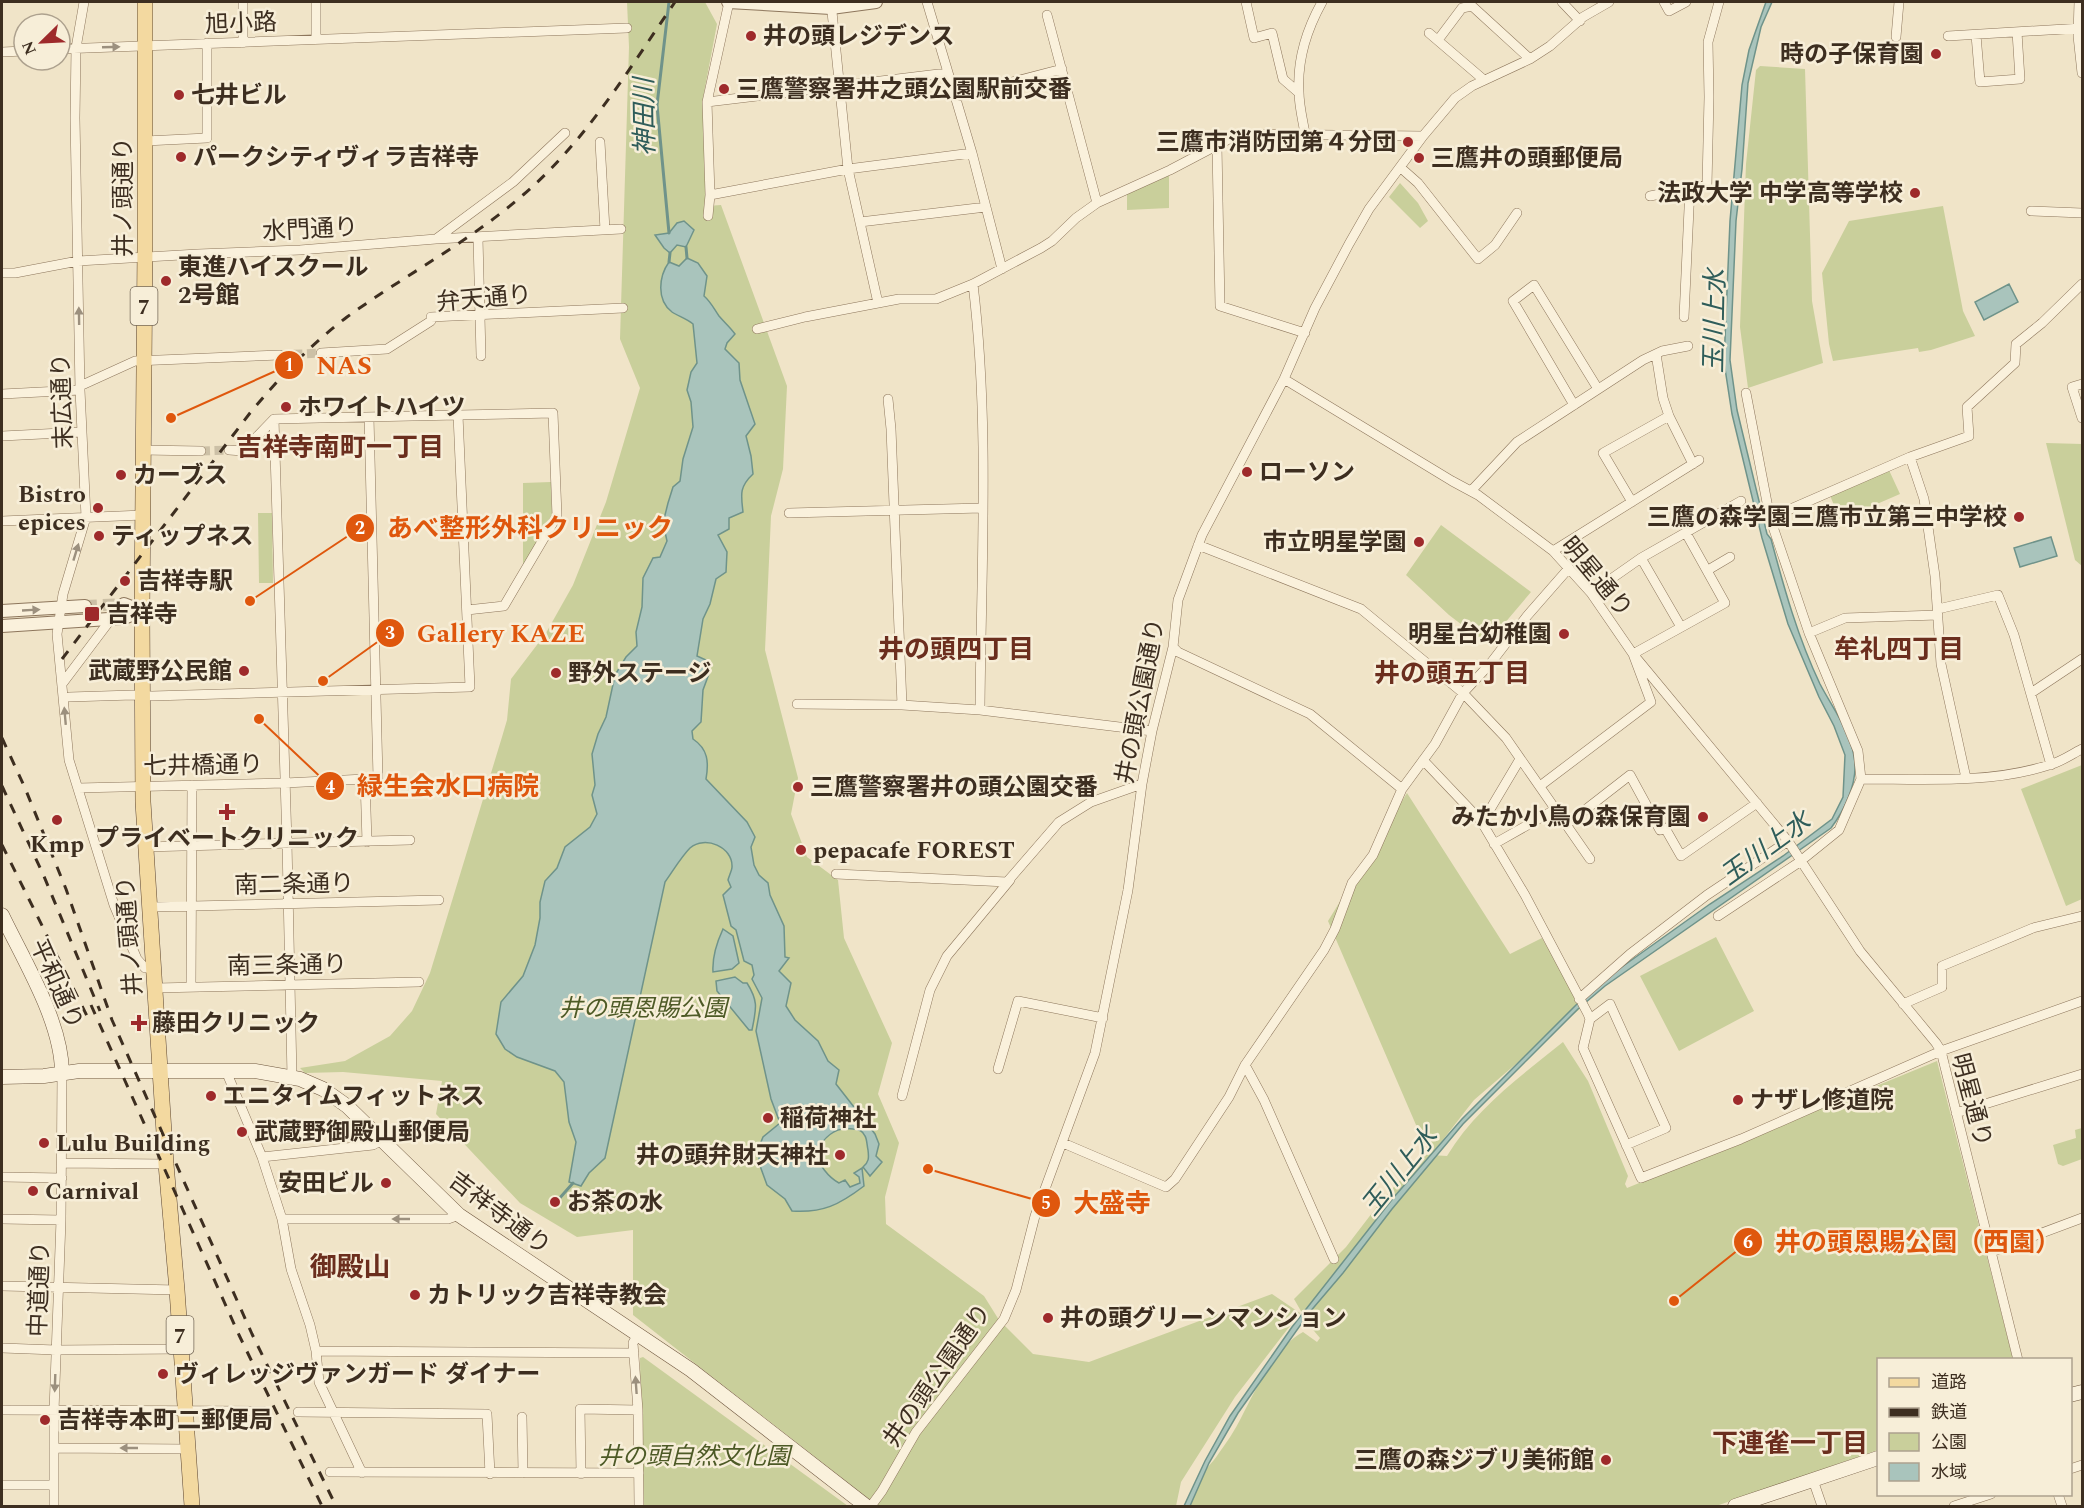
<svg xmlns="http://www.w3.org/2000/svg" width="2084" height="1508" font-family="Spectral,'Noto Sans JP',serif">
<rect width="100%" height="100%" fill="#f0e4c8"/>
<path fill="#c9cf9b" d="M627,2h78l12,22 -14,74 4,108 14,-1 66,181 -4,83 -12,47 -6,134 33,128 -7,36 16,43 31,23 6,58 48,105 -14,51 21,49 -14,54 1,27 98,72 15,24 34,34 56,8 183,-68 28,19 -65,84 -54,85 -5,24h-298l-245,-191v-85l-56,7 -57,-34 -84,-89 6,-33 -99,-9 -38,1 -5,-5 45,-7 45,-25 22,-25 18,-38 72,-236 5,-17 4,-41 35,-46 27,-48 33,-83 34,-114 -20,-49 9,-292z
M1760,66l45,3 7,232 11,62 -75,25 -8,-61 6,-163 10,-94z
M1169,175v33l-42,2v-16z
M1400,183l18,20 10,18 -8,7 -31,-31z
M1943,206l20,105 12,25 -44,14 -12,2 -1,-4 -85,13 -4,-17 -7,-71 27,-52z
M2046,443l36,1v122l-7,-6z
M1888,468l12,26 -60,26 -11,-27z
M551,482l1,34 -29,51v-84z
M258,513h14l1,70h-14z
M1441,525l90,67 -44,52 -38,-29 -43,-40z
M2082,765v134l-16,7 -45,-117z
M1407,793l103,161 32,-16 40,69 -108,93 -43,55 16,1c28,-47 74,-80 116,-114l25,39 40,95 -3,8 2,4 310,-127 76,298 -135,1v90l-162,56h-532c8,-10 6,-15 12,-24 6,-10 16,-18 23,-29 8,-11 16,-23 22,-35 14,-27 34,-71 62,-86l14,10 3,-4 -11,-13 -15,-26 52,-52 36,-47 41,-45h6l-101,-234z
M1716,937l38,74 -75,40 -39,-75z
M2082,1128v31l-19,7 -5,-2 -5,-19 23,-7 -1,-8z
M643,1357l205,149h-206l-2,-148z"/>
<path fill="#a9c4bc" stroke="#6f938a" stroke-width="1.5" d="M1766,2h6l-11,25 -13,56 -6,86 -6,52 -6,139 7,50 30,124 4,5c13,49 27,99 49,145 13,25 33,50 35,80 1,22 -11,47 -24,64l-226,158 -27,23 -115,115 -71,85 -49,64 -34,40 -71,100 -29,50 -19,43h-6l21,-45 25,-45 62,-89 102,-130 68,-78 114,-114 29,-26 105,-75 73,-48 49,-37 11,-22 2,-42 -11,-29 -15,-29 -31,-73 -26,-86 -30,-124 -8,-52 6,-141 12,-136 7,-35z
M684,221l10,9 -8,17 -9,-2 -7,8 -6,-5 -9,-13 14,-2 8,-10z
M687,258l11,5 9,13 -3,20c7,6 10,13 15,20 5,6 11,11 16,18l-8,9 -2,6 14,14 1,17 15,44 -9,12 5,20 2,18c-14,13 -12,21 -10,38l-14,6v11l-11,6 9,17 -1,20 -10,7 -6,25 -7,15 -6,37 9,4 4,11 -7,19 -2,32 -9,9 1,8c15,10 16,23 13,40l41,43 8,15 -4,10 3,18 5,10 9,8 2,12 14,31 1,31 4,1 -10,13 12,12 -5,23 9,14 23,21 10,20 11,9 -3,14 39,50 4,10 -3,12 6,6 -12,14 -7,-9c6,-5 6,-9 5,-17 -1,-4 -1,-11 -3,-14 -2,-5 -7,-7 -12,-7 -18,-3 -30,9 -37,24 3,12 12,24 23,30l6,-3 5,7 10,-4 -1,-6 -5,-4 8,-5 2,18c-25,19 -41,27 -72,25l-7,-12 -18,-14 -8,-22v-16l4,-10 17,-14 -9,-24 -15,-68 6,-33 -10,-19 2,-4 -2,-10 -8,-4 -8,-31 -5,-4 -8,-31 8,-8 -3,-7c1,-4 4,-10 4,-13 1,-20 -27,-32 -42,-19 -9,9 -17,23 -25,34l-60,276 -16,15 -8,13 -12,-4 7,-40 -7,-20 -5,-40 -9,-11 -38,-14 -12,-8 -9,-15 5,-32 22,-26 12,-31 5,-27v-16l5,-21 12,-13 8,-21 25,-20 7,-13 -5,-19 3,-10 -3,-31 6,-20 8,-17 9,-42 11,-18 11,-11 -1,-14 6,-25 1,-29 10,-20 7,-1 7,-16 -4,-18 5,-20 5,-16 7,-6 3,-22 10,-32 -2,-25 -4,-12 4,-18 6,-9 -4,-39c-6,-5 -15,-8 -21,-12 -16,-12 -13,-36 -3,-50l10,4z
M2009,284l9,18 -34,18 -9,-18z
M2051,537l6,19 -37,11 -6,-19z
M723,929l10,7 6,27 -7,6 -19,3c-1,-15 4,-30 10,-43z
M735,977l8,6h4c12,19 9,26 5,47h-3l-32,-39 -1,-10z"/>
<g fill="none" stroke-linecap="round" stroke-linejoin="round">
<path stroke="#6f938a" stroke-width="3" d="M669,2l-12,103 12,128
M686,247l1,11
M669,262l1,-9
M558,1200l15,-17"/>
<path stroke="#ccc0a6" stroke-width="9" stroke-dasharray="9 4.5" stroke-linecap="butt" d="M280,355l41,-2
M201,451l28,-1"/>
<path stroke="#ccc0a6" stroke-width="12" stroke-dasharray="12 6" stroke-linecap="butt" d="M85,606l39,-2"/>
<g stroke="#8d765c" stroke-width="10">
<path id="minor" d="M84,2l-8,46 -1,70 5,272 6,127 -23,77 -6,40 12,126 45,145 23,54 8,9h9
M243,2v41
M831,2l17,167 30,134
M927,2l45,151 30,116
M1246,2l8,36 18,-5 11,46 15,13
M1562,2l18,19
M1664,2l5,9 17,-9
M2079,2l-1,34 4,37
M1047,15l50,188
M1429,33l55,47
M1976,35l4,47 40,-3 -3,-47
M1948,36l134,-8
M1896,37l3,-35
M316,39v-37
M1438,40l24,-32 10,-2 58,53
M60,49l567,-21
M2,52l22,-1
M955,97l107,-28
M707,102l240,-29
M1305,134c-2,-13 -6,-28 -6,-42 -2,-32 8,-63 23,-90
M145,141l62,-3v-95
M600,142l5,88
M1217,146l3,160 85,27
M1401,168l17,15 60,76 17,-14 22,-32
M710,195l138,-26 124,-16
M1650,196l57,-11 2,-88 -1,-55 11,-40
M2031,211l51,2
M708,216l2,-21 -3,-93 22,-100
M860,222l126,-15
M478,238l3,118
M436,239l77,-57 52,-49
M2,273h13l63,-12 120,-7 102,-4 136,-11 185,-10
M973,284c17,141 8,284 7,426
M1684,317l6,-130
M757,329l48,-12 94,-18h37l37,-15 68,-36 11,-7 24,-23 21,-15 73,-33 59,-31 28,-5 166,2
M321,353l66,-4 44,-28v-4l192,-9
M1656,354l7,44 6,18 24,48
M1284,379l168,102 26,14 75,56 38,42 42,61 155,187 72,110 76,92 5,8 77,309
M2082,384l-10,3 10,31
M80,386l55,-25 145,-6
M2,394l78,-4
M888,399l3,30 11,276
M1574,405l-61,-104 21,-16 64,104
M458,415l95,-2 4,103 -53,90 -37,4
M369,417l9,361
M274,419l13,424 5,234
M2,436l80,-4
M143,450l58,1
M1910,457l14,42 11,77 6,88 25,114
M1471,491l46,-49 126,-82 19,-9 26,-5
M1632,502l-29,-49 66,-37
M789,513l193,-5
M1770,518l140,-61 59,-21 -2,-29 48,-44 1,-19 26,-21 40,-39
M2,521l141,-6
M1198,545l163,64 102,84 43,45 84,121
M1553,551l146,-91
M1641,558l40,69
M1708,570l22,-13
M1591,593l50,-35 100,-57
M1938,609l60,-14 16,40 37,130
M1809,633l36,-15 93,-3
M1173,647l5,5 132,62 92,75
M62,684l49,-65
M2031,693l51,-34
M69,697l64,-2 19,1 318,-9 -12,-272 -184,4 -31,32 -14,-1
M797,704l105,1 78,5 172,21
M1423,760l58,61 44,74 63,119 2,5 -7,29 58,130 100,-39 200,-88 141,-50
M1861,779c62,0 129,5 188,-14 12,-3 23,-11 33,-16
M1540,786l111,-84 -18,-48 92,-51 -39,-70
M78,788l207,-5 80,-4 2,63
M1482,823l38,-64
M1567,824l63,-49 30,55 5,-2 16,28 76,-53
M1494,844l62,-35
M145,847l265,-7
M836,874l171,8 52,-60 32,-20 51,-18
M150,907l289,-7
M1718,916l80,-53 41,-33 22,-51 -3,-28 -49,-118 -39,-115 -24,-125
M191,987l1,-202
M156,988l263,-6
M1579,999l51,-45 77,-59 81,-54
M1903,1004l39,-17v-21l91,-38 49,-12
M1590,1019l20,-15 56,124 -40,17
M1245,1065l19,35 70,159
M998,1069l20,-68 85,17
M226,1071l36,86 20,62 9,50 19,56 6,26 3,31 43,91
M902,1096l28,-106 17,-34 63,-76
M1956,1113l126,-39
M1063,1143l103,44 9,-8 54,-82 16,-32 79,-115 11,-21 17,-46 21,-28 29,-66 33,-45 28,-51 27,-29 37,-48 42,-48
M262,1157l111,-12 9,-5
M62,1163l104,1
M2,1177l60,1
M2,1219l59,1
M282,1219h166l11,-4
M1991,1252l91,-34
M2,1286l175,4
M638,1334l-5,9 5,67 1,96
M2,1348l54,2 125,-1
M316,1351l318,2
M2,1410l261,1
M298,1412l189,2 3,60
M522,1417l1,56
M54,1448l134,1
M2070,1469l12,-4
M330,1472l309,1
M581,1474l-1,-65 58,1
M1813,1480l9,26
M2,1485h51
M2058,1494l4,12
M54,1506v-95l7,-191 1,-147
M871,1506l11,-15 34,-59 88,-113 12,-29 19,-74 60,-163 33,-163 14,-106 10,-53 21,-84 5,-47 24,-65 82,-156 31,-71 34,-64 20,-35 54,-73 32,-38 17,-12 58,-27 20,-13 33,-29 26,-15
M1954,1506l37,-12"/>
</g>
<g stroke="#8d765c" stroke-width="14">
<path id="tertiary" d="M728,2l103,6 45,-6
M124,604l18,7
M2,611l83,-5
M2,626l122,-8 18,-7"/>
</g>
<g stroke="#6f573f" stroke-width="15">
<path id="secondary" d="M2,915c22,46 60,107 60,158
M2,1077l42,-1 35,-5h176l45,8 23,10 24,17 112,109 232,155 175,136
M2070,1395l12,-3
M1735,1506l143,-48"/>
</g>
<g stroke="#5b4430" stroke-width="16">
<path id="primary" d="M145,2v245l-3,364 1,191 23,362 11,126 15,216"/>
</g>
<use href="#minor" stroke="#faf1dc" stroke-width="9"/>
<use href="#tertiary" stroke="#faf1dc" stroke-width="12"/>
<use href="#secondary" stroke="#faf1dc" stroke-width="14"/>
<use href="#primary" stroke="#f3d9a0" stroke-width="15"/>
<path stroke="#3d2e20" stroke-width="3" stroke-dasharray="10 10" stroke-linecap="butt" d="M62,659l188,-246c29,-35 60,-68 97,-96 58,-42 122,-75 176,-122 63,-54 106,-126 152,-193
M2,738l23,50 41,101 46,131 140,314 84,172
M2,786l41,88 57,137
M2,845l87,175
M91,1005l148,330 83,171"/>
</g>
<defs><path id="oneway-solid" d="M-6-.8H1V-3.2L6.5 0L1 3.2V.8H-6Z" transform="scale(1.5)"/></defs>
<g fill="#9c907e">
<use href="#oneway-solid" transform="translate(111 47) rotate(-2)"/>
<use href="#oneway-solid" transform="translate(79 316) rotate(-91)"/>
<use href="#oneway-solid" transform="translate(76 552) rotate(-73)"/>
<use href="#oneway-solid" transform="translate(31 610) rotate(-3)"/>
<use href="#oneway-solid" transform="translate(65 716) rotate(-95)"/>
<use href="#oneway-solid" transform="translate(401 1219) rotate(180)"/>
<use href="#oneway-solid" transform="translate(55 1383) rotate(92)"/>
<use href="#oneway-solid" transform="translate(636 1385) rotate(-94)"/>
<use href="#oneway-solid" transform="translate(129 1448) rotate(-180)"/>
</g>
<g fill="#9e2a2b" stroke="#f7eed8" stroke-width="2">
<circle cx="751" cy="36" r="6"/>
<circle cx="1936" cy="54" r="6"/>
<circle cx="724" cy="89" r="6"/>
<circle cx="179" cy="95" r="6"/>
<circle cx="1408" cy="142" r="6"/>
<circle cx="181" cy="157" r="6"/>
<circle cx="1419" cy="158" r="6"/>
<circle cx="1915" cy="193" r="6"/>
<circle cx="166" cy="281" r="6"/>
<circle cx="286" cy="407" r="6"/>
<circle cx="1247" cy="472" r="6"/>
<circle cx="121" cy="475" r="6"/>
<circle cx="98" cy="508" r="6"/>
<circle cx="2019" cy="517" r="6"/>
<circle cx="99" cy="536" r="6"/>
<circle cx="1419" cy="542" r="6"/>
<circle cx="125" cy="581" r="6"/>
<rect x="84" y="606" width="16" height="16" rx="3"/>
<circle cx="1564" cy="634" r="6"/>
<circle cx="244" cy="671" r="6"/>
<circle cx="556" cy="673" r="6"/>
<circle cx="798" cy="787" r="6"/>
<path d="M224 803h6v6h6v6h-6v6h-6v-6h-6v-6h6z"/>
<circle cx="1703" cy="817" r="6"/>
<circle cx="57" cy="820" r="6"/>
<circle cx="801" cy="850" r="6"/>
<path d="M136 1014h6v6h6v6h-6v6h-6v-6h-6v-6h6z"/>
<circle cx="211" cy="1096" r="6"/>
<circle cx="1738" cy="1100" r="6"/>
<circle cx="768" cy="1118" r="6"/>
<circle cx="242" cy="1132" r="6"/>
<circle cx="44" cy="1143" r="6"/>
<circle cx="840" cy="1155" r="6"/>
<circle cx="386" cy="1183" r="6"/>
<circle cx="33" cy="1191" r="6"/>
<circle cx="555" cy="1202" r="6"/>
<circle cx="415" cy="1295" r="6"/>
<circle cx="1048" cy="1318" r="6"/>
<circle cx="163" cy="1374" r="6"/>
<circle cx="45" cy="1420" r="6"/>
<circle cx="1606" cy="1460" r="6"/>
</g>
<g text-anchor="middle" stroke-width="5" stroke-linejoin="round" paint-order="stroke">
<g fill="#f7eed8" stroke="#756857" stroke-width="1.5">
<rect x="130.5" y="287" width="27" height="38" rx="4.5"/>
<rect x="166.5" y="1316" width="27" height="38" rx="4.5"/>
</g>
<g font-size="22" font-weight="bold" fill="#3d2e20">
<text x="144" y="314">7</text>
<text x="180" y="1343">7</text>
</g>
<g font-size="24" fill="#3d2e20" stroke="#f7eed8">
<text transform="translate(241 23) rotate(-2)" y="8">旭小路</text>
<text transform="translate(123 197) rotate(-90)" y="8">井ノ頭通り</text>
<text transform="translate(310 229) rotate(-3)" y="8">水門通り</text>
<text transform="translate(484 298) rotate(-5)" y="8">弁天通り</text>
<text transform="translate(62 401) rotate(-92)" y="8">末広通り</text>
<text transform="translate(1597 577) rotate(50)" y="8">明星通り</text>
<text transform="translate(1140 701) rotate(-79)" y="8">井の頭公園通り</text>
<text transform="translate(203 765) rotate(-1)" y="8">七井橋通り</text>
<text transform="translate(294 884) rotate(-1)" y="8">南二条通り</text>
<text transform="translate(129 936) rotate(-94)" y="8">井ノ頭通り</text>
<text transform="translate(287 965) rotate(-1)" y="8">南三条通り</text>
<text transform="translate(57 984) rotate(66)" y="8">平和通り</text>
<text transform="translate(1972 1100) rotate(75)" y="8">明星通り</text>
<text transform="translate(500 1213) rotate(37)" y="8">吉祥寺通り</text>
<text transform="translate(39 1289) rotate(-88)" y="8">中道通り</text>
<text transform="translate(937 1375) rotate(-55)" y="8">井の頭公園通り</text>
</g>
<g font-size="24" font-weight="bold" fill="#3d2e20" stroke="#f7eed8" text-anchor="start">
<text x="763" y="44">井の頭レジデンス</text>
<text x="1924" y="62" text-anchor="end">時の子保育園</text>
<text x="736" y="97">三鷹警察署井之頭公園駅前交番</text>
<text x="191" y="103">七井ビル</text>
<text x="1396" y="150" text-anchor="end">三鷹市消防団第４分団</text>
<text x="193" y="165">パークシティヴィラ吉祥寺</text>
<text x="1431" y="166">三鷹井の頭郵便局</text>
<text x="1903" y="201" text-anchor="end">法政大学 中学高等学校</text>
<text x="178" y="275">東進ハイスクール<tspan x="178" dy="28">2号館</tspan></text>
<text x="298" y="415">ホワイトハイツ</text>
<text x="1259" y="480">ローソン</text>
<text x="133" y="483">カーブス</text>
<text x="86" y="502" text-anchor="end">Bistro<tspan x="86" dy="28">epices</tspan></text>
<text x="2007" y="525" text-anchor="end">三鷹の森学園三鷹市立第三中学校</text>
<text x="111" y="544">ティップネス</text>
<text x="1407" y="550" text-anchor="end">市立明星学園</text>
<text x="137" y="589">吉祥寺駅</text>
<text x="106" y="622">吉祥寺</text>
<text x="1552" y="642" text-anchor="end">明星台幼稚園</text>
<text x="232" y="679" text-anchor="end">武蔵野公民館</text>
<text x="568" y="681">野外ステージ</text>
<text x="810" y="795">三鷹警察署井の頭公園交番</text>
<text x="1691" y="825" text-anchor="end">みたか小鳥の森保育園</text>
<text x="227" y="846" text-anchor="middle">プライベートクリニック</text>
<text x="57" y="852" text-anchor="middle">Kmp</text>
<text x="813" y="858">pepacafe FOREST</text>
<text x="152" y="1031">藤田クリニック</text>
<text x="223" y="1104">エニタイムフィットネス</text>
<text x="1750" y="1108">ナザレ修道院</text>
<text x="780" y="1126">稲荷神社</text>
<text x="254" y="1140">武蔵野御殿山郵便局</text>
<text x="56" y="1151">Lulu Building</text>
<text x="828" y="1163" text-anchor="end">井の頭弁財天神社</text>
<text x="374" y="1191" text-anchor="end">安田ビル</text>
<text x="45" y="1199">Carnival</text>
<text x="567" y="1210">お茶の水</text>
<text x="427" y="1303">カトリック吉祥寺教会</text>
<text x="1060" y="1326">井の頭グリーンマンション</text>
<text x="175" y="1382">ヴィレッジヴァンガード ダイナー</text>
<text x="57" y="1428">吉祥寺本町二郵便局</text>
<text x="1594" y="1468" text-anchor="end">三鷹の森ジブリ美術館</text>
</g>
<g font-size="24" font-style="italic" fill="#4d5a26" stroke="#f7eed8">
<text x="643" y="1016">井の頭恩賜公園</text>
<text x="694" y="1464">井の頭自然文化園</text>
</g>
<g font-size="26" font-style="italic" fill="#2f5d5a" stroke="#f7eed8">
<text transform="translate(644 117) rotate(-91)" y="9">神田川</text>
<text transform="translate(1714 321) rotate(-89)" y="9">玉川上水</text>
<text transform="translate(1765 848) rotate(-36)" y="9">玉川上水</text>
<text transform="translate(1399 1171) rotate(-51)" y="9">玉川上水</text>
</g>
<g font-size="26" font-weight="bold" fill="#6b2e1e" stroke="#f7eed8">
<text x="340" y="456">吉祥寺南町一丁目</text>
<text x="956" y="658">井の頭四丁目</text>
<text x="1899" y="658">牟礼四丁目</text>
<text x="1452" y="682">井の頭五丁目</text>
<text x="1790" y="1452">下連雀一丁目</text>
</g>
<g font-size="27" font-weight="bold" fill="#6b2e1e" stroke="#f7eed8">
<text x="350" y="1276">御殿山</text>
</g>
</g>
<path fill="none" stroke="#df570d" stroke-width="2" d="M171 418L289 365M250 601L360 528M323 681L390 633M259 719L330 786M928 1169L1046 1203M1674 1301L1748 1242"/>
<g fill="#df570d" stroke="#f7eed8" stroke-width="2">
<circle cx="171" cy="418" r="6"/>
<circle cx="250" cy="601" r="6"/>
<circle cx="323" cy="681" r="6"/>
<circle cx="259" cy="719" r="6"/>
<circle cx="928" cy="1169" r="6"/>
<circle cx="1674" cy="1301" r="6"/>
<circle cx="289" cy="365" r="15"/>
<circle cx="360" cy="528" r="15"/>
<circle cx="390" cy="633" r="15"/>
<circle cx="330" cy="786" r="15"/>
<circle cx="1046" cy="1203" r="15"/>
<circle cx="1748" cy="1242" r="15"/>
</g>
<g font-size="18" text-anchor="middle" font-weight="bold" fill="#fff">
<text x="289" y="371">1</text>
<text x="360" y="534">2</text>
<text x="390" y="639">3</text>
<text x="330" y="793">4</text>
<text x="1046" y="1209">5</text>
<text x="1748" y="1248">6</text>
</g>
<g font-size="26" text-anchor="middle" font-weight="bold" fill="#df570d" stroke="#f7eed8" stroke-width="5" stroke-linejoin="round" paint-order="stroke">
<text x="344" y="374">NAS</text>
<text x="530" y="537">あべ整形外科クリニック</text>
<text x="501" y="642">Gallery KAZE</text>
<text x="448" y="795">緑生会水口病院</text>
<text x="1112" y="1212">大盛寺</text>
<text x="1918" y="1251">井の頭恩賜公園（西園）</text>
</g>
<rect width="2084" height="1508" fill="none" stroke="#3d2e20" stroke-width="6"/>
<rect x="1877" y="1358" width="195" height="138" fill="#f7eed8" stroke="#ada18e" stroke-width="1.5"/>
<rect x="1889" y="1378" width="30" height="9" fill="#f3d9a0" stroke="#ada18e" stroke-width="1.5"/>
<text x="1931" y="1388" font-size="18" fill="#3d2e20">道路</text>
<rect x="1889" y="1408" width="30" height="9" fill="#3d2e20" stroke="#ada18e" stroke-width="1.5"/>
<text x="1931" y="1418" font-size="18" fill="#3d2e20">鉄道</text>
<rect x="1889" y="1433" width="30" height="18" fill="#c9cf9b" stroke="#ada18e" stroke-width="1.5"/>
<text x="1931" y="1448" font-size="18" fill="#3d2e20">公園</text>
<rect x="1889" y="1463" width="30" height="18" fill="#a9c4bc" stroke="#ada18e" stroke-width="1.5"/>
<text x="1931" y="1478" font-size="18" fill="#3d2e20">水域</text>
<g transform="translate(42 42) rotate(246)"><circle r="28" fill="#f7eed8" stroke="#ada18e" stroke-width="1.5"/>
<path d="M0-4.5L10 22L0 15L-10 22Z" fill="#9e2a2b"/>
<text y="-9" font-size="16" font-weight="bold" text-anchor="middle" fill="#3d2e20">N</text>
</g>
</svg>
